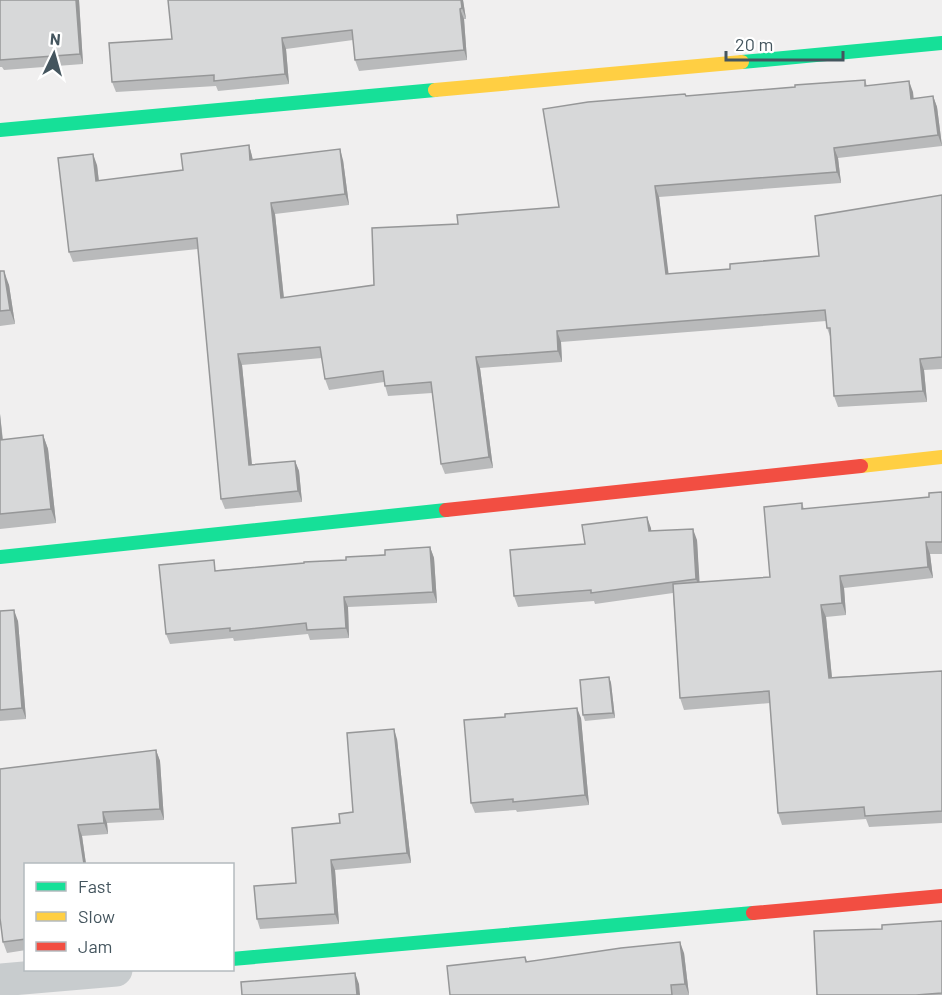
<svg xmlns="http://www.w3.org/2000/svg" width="942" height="995" font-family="Barlow,sans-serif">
<rect width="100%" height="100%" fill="#f0efef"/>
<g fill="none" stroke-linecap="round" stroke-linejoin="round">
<path stroke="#c8ccce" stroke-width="33" d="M0,980l116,-10"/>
<path stroke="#16e098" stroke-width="14" d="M742,62l200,-19
M0,130l435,-40
M0,557l446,-47
M232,959l521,-46"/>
<path stroke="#ffcf43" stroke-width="14" d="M435,90l307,-28
M861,466l81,-9"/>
<path stroke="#f24e42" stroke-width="14" d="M446,510l415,-44
M753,913l189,-17"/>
</g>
<path fill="#b9babb" d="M0,0h79l4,64 -79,6 -2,-3h-2z
M168,0h295l3,19h-2l3,41 -108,11 -4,-11 -2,-20 -67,9 3,35 -71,7 -2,-5 -100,6 -4,-10 60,-43z
M865,80l2,6 46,6v7l20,-3 4,11 5,39 -104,12 3,25 -182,14 9,77 62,-5 89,-13 123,-61v174l-18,1 3,32 -89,5 -4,-11 -3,-57 -4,-11 -1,-7 -265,21 1,20 -82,6 13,100 -48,6 -4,-10 -9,-71 -44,3 -4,-14 -55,8 -4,-11 -3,-21 -80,7 10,100 43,-4 4,10 3,31 -77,7 -4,-10 -23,-250 -125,13 -4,-10 28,-87 2,16 84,-11 66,-25 4,15h90l6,45 -74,9 9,84 90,-13 84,-61 101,-17 126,-113 1,2 109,-9z
M0,271l9,14 6,39 -15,2z
M0,414l3,26 40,-5 5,14 8,74 -56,6z
M942,492v62h-12l3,24 -89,10 2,27 -20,2 6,60 110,-6v152l-73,4 -3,-8 -84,6 -4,-12 -8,-110 -86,7 -4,-12 -7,-105 -78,11 -1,-3 -76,6 -4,-11 71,-52 62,-27 4,14 46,9 2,42 71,-5 32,-74 2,6 125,-12z
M430,547l4,11 3,45 -89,4 1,31 -39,2 -2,-6 -74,7 -1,-3 -63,6 -4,-10 52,-64 128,-10z
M0,611l18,10 8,98 -26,2z
M609,677l2,6 4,35 -30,3 -2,-6z
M581,718l8,87 -72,7 -1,-2 -41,3 -4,-10z
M397,739l14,124 -76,7 4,54 -79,5 -3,-10 39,-36 44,-60 13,-11z
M156,750l4,11 4,59 -57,3 1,11 -26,2 4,28h-60v86l-19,3 -4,-11 -3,-173z
M942,921v74h-125l65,-66z
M684,953l5,42h-239l75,-38 2,4z"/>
<path fill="#969798" d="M76,0h3l4,64 -3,-10z
M461,0h2l3,19 -4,-11z
M460,9l4,10 3,41 -3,-10z
M282,38l4,11 3,35 -4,-10z
M909,81l4,11 2,18 -4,-11z
M933,96l4,11 5,39 -4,-11z
M249,145l3,11 2,15 -4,-11z
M834,148l4,10 3,25 -4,-11z
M340,149l3,11 6,45 -4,-11z
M93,154l4,11 3,27 -4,-11z
M655,186l4,11 11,88 -4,-11z
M271,203l4,11 10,95 -4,-11z
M4,271l5,14 6,39 -5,-14z
M557,331l4,11 1,20 -4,-11z
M238,354l4,11 11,111 -4,-11z
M476,357l4,11 13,100 -4,-11z
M920,359l4,11 3,32 -4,-11z
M0,414l4,40 -4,-11z
M43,435l5,14 8,74 -5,-14z
M295,461l4,10 3,31 -4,-11z
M647,517l4,11 1,14 -3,-11z
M693,529l4,11 3,49 -4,-10z
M926,542l4,12 3,24 -5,-11z
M430,547l4,11 3,45 -4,-11z
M840,576l4,12 2,27 -4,-12z
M344,597l4,10 1,31 -3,-10z
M821,605l5,12 7,72 -4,-11z
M14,610l4,11 8,98 -4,-11z
M609,677l2,6 4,35 -2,-5z
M577,708l4,10 8,87 -4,-10z
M394,729l3,10 14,124 -4,-10z
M156,750l4,11 4,59 -4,-11z
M103,812l4,11 1,11 -4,-11z
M78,825l4,11 4,28h-2z
M331,860l4,10 4,54 -4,-10z
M680,942l4,11 5,42 -4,-11z
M355,973l4,11 1,11h-3z"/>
<path fill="#d7d8d9" stroke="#969798" stroke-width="1.5" d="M0,0h76l4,54 -80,6z
M168,0h293l1,8 -2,1 4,41 -109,10 -3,-30 -70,8 3,36 -71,7v-6l-102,7 -3,-39 63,-4z
M865,80v6l44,-5 2,18 22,-3 5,39 -104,13 3,24 -182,14 11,88 64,-5v-5l89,-8 -4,-40 127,-21v162l-22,2 3,32 -89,5 -4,-68h-3l-2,-18 -268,21 1,20 -82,6 13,100 -48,7 -10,-82 -46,4 -2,-15 -58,8 -5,-32 -82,7 11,111 46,-4 3,30 -77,8 -24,-261 -128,14 -11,-94 35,-4 3,27 87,-11 -2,-16 68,-9 1,15 90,-11 5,45 -74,9 10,95 93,-13 -2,-57 86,-4 -1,-9 102,-8 -16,-98 45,-7 97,-8 1,2 109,-9v-2z
M0,271h4l6,39 -10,1z
M43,435l8,74 -51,5v-74z
M942,492v50h-16l2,25 -88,9 2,27 -21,2 8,73 113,-7v140l-77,5 -1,-9 -86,6 -9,-122 -89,7 -7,-114 97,-7 -6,-70 38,-4v6l127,-12v-4z
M647,517l2,14 44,-2 3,50 -105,14v-3l-77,6 -4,-46 75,-6 -3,-19z
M430,547l3,45 -89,5 2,31 -39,2 -1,-7 -76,8v-3l-64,6 -7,-69 55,-5 1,11 89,-8v-1l42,-2v-3l39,-2v-5z
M14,610l8,98 -22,2v-99z
M609,677l4,36 -30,2 -3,-35z
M577,708l8,87 -72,7v-3l-42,4 -7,-83 41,-3v-3z
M394,729l13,124 -76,7 4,54 -78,5 -3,-33 42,-3 -4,-55 48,-5 -1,-9 14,-2 -6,-79z
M156,750l4,59 -57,3 1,11 -26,2 6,39h-58v75l-23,3 -3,-24v-149z
M942,921v72l-26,2h-99l-3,-64 68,-2v-4z
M680,942l5,42 -14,1 1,10h-222l-3,-29 78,-9 1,5 95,-14z
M355,973l2,22h-115l-1,-13z"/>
<rect x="24" y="863" width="210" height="108" fill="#ffffff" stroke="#b4bbbf" stroke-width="1.5"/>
<rect x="36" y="882" width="30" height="9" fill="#16e098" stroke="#b4bbbf" stroke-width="1.5"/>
<text x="78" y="893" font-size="18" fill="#44555e">Fast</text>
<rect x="36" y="912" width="30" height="9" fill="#ffcf43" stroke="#b4bbbf" stroke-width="1.5"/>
<text x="78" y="923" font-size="18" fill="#44555e">Slow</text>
<rect x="36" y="942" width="30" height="9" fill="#f24e42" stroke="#b4bbbf" stroke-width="1.5"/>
<text x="78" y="953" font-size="18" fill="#44555e">Jam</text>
<g transform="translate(54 54) rotate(5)" stroke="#ffffff" stroke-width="4.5" paint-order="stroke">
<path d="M0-4.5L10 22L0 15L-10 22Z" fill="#44555e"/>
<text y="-9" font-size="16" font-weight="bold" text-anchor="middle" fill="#44555e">N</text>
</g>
<path d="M726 51v9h117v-9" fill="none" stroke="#44555e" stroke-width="3"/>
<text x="735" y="51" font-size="18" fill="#44555e" stroke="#ffffff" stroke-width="4.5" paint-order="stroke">20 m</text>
</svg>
